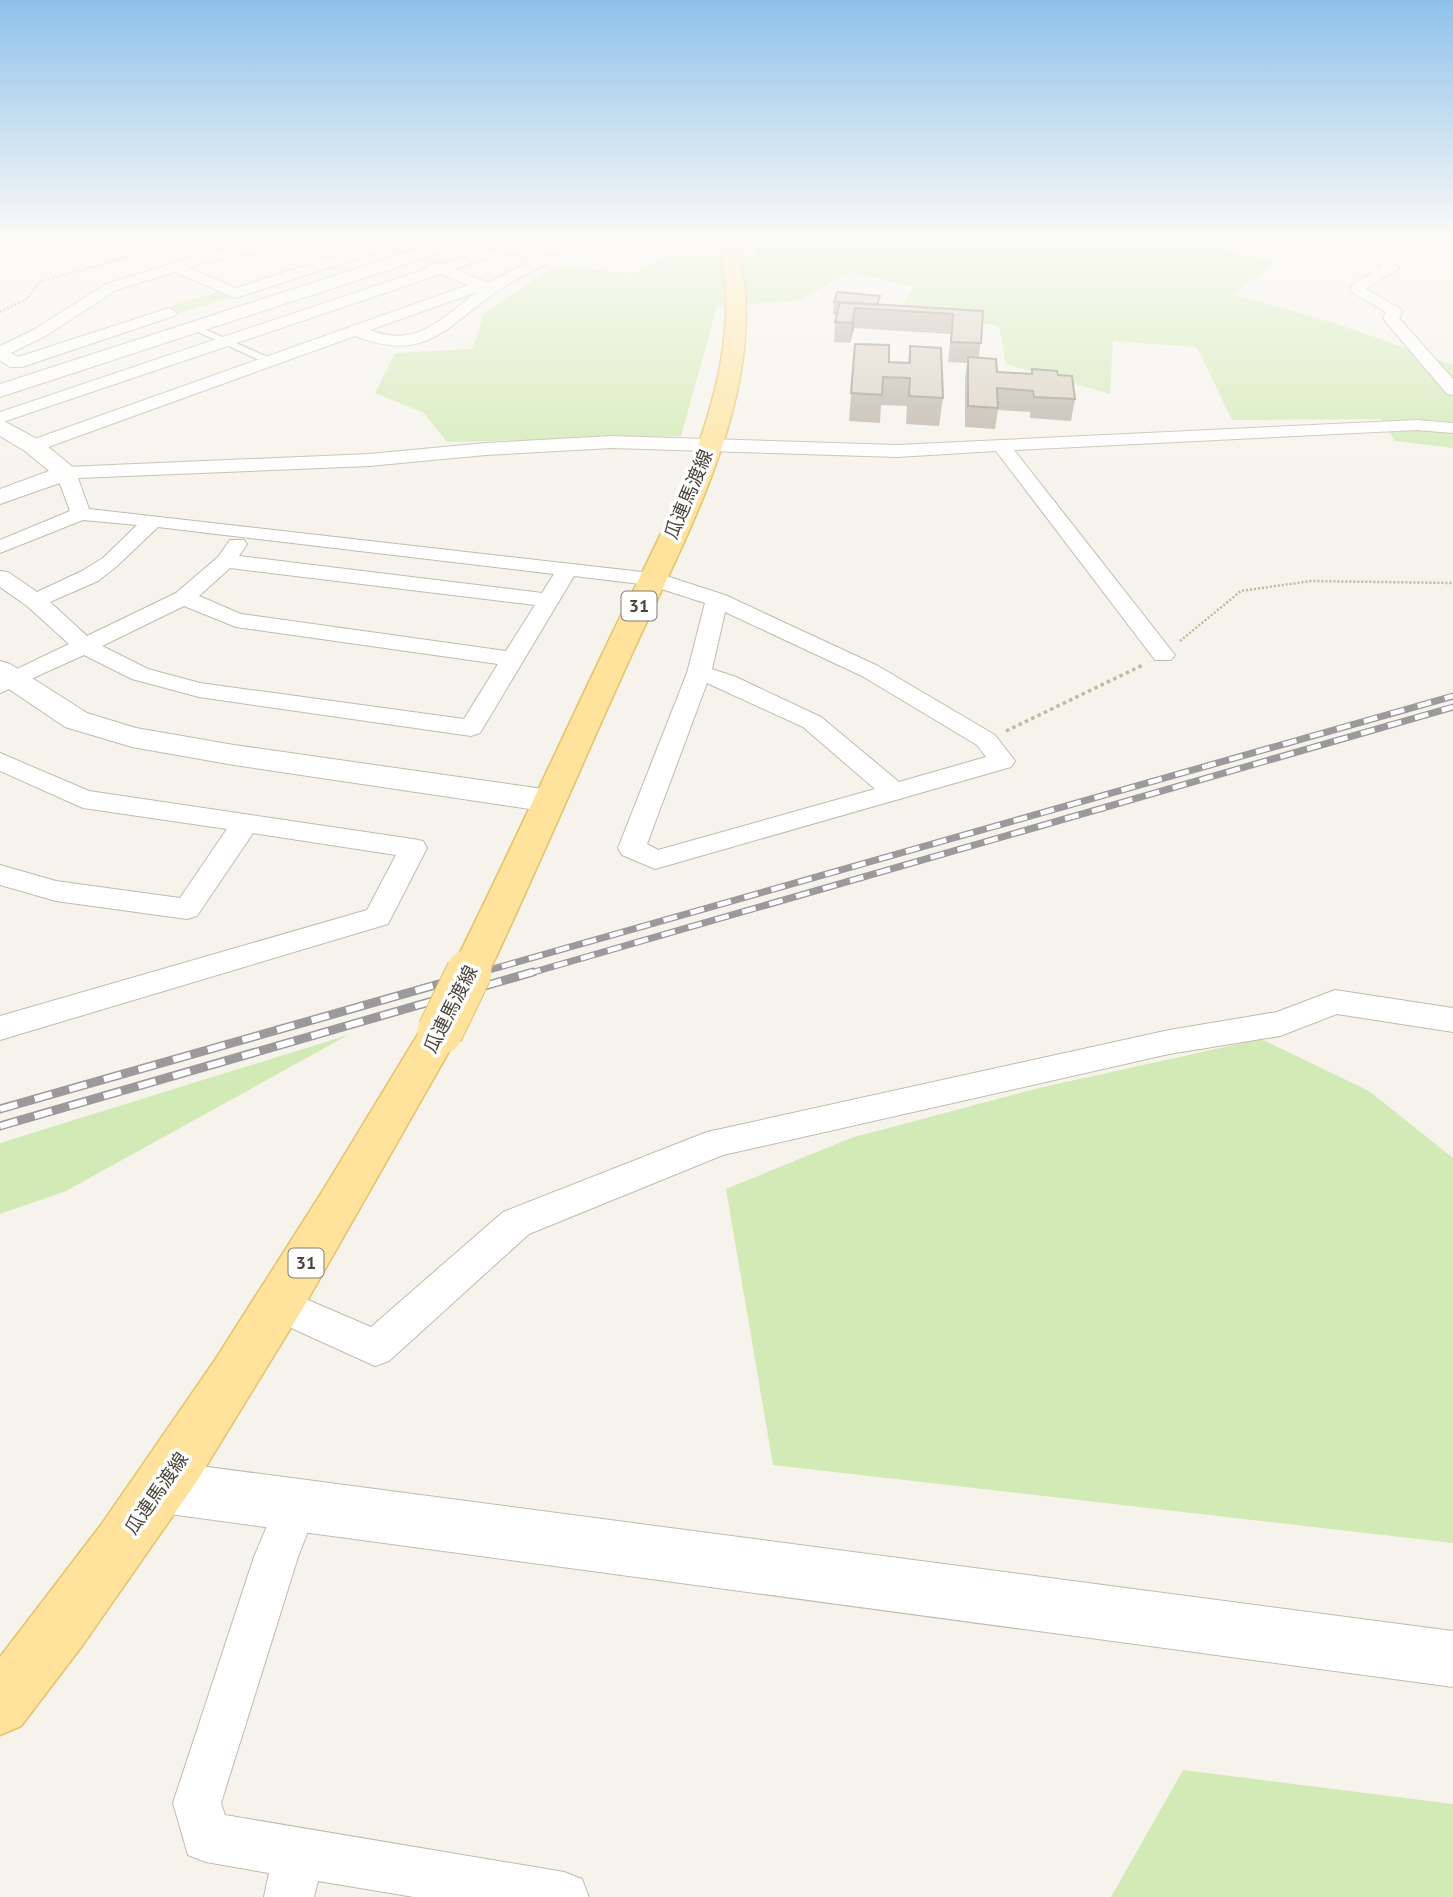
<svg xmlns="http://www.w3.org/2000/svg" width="1453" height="1897" font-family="'PT Sans','Noto Sans JP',sans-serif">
<rect width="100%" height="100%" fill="#f6f3ec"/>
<path fill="#d2eab5" d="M752,239h428l96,23 -43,32 105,30 115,41v83l-58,-7 -14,-22 -149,1 -35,-73 -84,-6 -3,53 -104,-30 -7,-38 -98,-16 12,-23 -63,-15 -50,28 -83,7 -36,129 -234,6 -23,-29 -49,-20 20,-40 77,-4 12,-36 71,-46 79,6 32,-18 90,1z
M220,291l12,6 -55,17 -12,-6z
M348,1035l-282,156 -66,23v-71z
M1261,1039l108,52 84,67v385l-680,-78 -47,-276 125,-51 188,-50z
M1183,1770l270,34v93h-342z"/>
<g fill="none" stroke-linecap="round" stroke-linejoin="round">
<g stroke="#c2bbae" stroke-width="3">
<path id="service" d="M360,239h9l45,18 -5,1z
M195,325l77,34 1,2 -7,2 -74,-34v-4z"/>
</g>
<g stroke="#c2bbae" stroke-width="2">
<path id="minor" d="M283,239h30l-7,4 -92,17 -25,8 47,20 153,-49h21l-2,3 -173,56 -60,-26 -59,18 -69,45 -36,18 7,4 151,-49 8,5 -3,3 -152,51h-12l-10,-7v-14l35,-17 71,-45 101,-31z
M579,239h20l-20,10 -38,7 5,6 -2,3c-16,9 -33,16 -48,27 -53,37 -70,71 -141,44l-315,114 -7,2 -9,-6 2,-4 442,-157 -27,-11 -441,149v-11l428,-144 1,-5 12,1 64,-18h42zM523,253l7,8 -42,22 -34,-14 38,-12zM477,292c-36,26 -60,57 -107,38z
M1394,239h17l-24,15 12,14 -33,21 33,19 3,3 -3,7 54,61v16l-6,-1 -62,-73 -2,-3 3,-6 -36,-21 3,-7 29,-17 -10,-10 4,-8z
M1417,420l36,3v10l-36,-3 -403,20 157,200 4,5 -4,5h-16l-159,-209 -99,6 -285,-9 -126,7 -117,11 -291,12 11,31 571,65 65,21 153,71 117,69 20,26 -4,6 -356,102 -33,-14 -4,-7 69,-175 18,-70 -56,-18 -75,-9 -91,152 -3,5 -9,3 -272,-39 -67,-18 -48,-24 -84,38v-16l69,-33 -42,-38 -27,-19v-16l8,1 29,20 45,-21 21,-13 34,-33 -54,-5 -83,33v-13l70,-29 -14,-38 10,-6 303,-13 117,-11 126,-7 285,9zM158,527l396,47 -12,19 -303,-37 8,-12 -3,-4h-14l-12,17 -42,36 -89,43 -37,-34 48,-21 19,-15zM230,568l305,37 -29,46 -265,-37 -42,-18zM184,606l52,21 262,37 -34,55 -264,-36 -52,-14 -46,-23zM725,612l137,64 115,69 9,12 -87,25 -78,-65 -85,-40 -24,-8zM707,683l96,44 72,62 -217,61 -11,-6z
M0,753l89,38 324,48 10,2 4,7 -39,76 -388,116v-24l367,-106 29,-55 -143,-22 -56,83 -10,3 -131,-18 -56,-16v-20l56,16 124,17 47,-69 -144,-21 -83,-37z
M1335,990l118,18v24l-116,-18 -57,22 -111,18 -446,101 -194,79 -140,127 -14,5 -108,-49 -6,-12 6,-12 13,-5 91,39 132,-115 204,-80 462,-102 108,-18z
M297,1484l15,6 6,15 -20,52 -77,246 4,12 339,57 18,7 7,18h-175l-96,-16 -4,16h-50l5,-24 -63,-11 -18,-7 -15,-52 81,-246 28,-67z"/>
</g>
<g stroke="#c2bbae" stroke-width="2">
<path id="tertiary" d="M448,239h26l-3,4 -471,154v-13z
M0,419l41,22 33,27 4,5 -4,5 -74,26v-15l49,-18 -24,-20 -25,-15z
M0,661l10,3 77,49 49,15 98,17 316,45 12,3 4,8 -4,8 -12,3 -316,-47 -102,-18 -67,-20 -65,-44z
M162,1461l1291,170v56l-1291,-174 -18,-8 -8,-18 8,-18z"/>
</g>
<g stroke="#e6c16a" stroke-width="3">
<path id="primary" d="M718,239h18c3,17 8,35 9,52 10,125 -64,254 -114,365 -45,99 -88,200 -134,299l-5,10 -14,4 -14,-4 -5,-10c48,-98 94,-197 141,-296 52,-112 131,-240 126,-368 -1,-17 -5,-35 -8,-52z
M440,1016l14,5 6,11 -157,276 -106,173 -115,165 -61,80 -21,9v-78l101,-132 114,-165 107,-168 104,-171z"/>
</g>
<path stroke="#c4b79f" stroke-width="2.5" stroke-dasharray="2 2" stroke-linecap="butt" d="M0,312l28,-14 11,-16 89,-25 41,-18
M1180,641l61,-50 70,-10 142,2"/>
<path stroke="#c4b79f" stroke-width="3.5" stroke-dasharray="3.5 3.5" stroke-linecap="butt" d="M1006,731l137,-66"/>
<use href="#service" fill="#fff" fill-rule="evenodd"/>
<use href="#minor" fill="#fff" fill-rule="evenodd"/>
<use href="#tertiary" fill="#fff" fill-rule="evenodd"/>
<use href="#primary" fill="#ffe39c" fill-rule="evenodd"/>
<g stroke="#9a9a9a" stroke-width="7">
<path id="rail-far1" d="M475,974l978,-278
M527,974l926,-267"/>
</g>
<g stroke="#9a9a9a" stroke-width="9">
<path id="rail" d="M0,1109l481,-137
M0,1126l533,-154"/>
</g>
<use href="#rail-far1" stroke="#fff" stroke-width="4.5" stroke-dasharray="14" stroke-linecap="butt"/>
<use href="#rail" stroke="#fff" stroke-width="6" stroke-dasharray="18" stroke-linecap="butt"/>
<g stroke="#e6c16a" stroke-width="37" stroke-linecap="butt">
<path id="primary-bridge-far1" d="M469,974l9,-19"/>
</g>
<g stroke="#e6c16a" stroke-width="47" stroke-linecap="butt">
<path id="primary-bridge" d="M440,1032l29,-60"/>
</g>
<use href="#primary-bridge-far1" stroke="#ffe39c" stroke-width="34"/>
<use href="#primary-bridge" stroke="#ffe39c" stroke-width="45"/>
</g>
<path fill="#bab2a6" d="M834,302l149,9 -4,47 18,14 34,2 1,-5 26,6 17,24 -4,22 -41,-3v-6l-32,-2 -3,19 -30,-2v-49l2,-15 -19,-1 3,-28 -97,-6 -4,15 -16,-1 1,-20 2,-7h-4z
M855,344l34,18 19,1 2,-17 33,52 -4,28 -33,-2 1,-18 -26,-1 -1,18 -31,-2z"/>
<path fill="#979187" d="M855,308l-1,20 -4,15 2,-20z"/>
<path fill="#d8cfc1" stroke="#979187" stroke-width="2" d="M837,292l43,4 -3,9 -43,-3z
M840,302l143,9 -2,32 -30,-1 2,-28 -98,-6 -3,15 -17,-1z
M855,344l34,1v17l21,1v-17l31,2 2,50 -34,-2 1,-18 -27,-1 -1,18 -31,-2z
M968,357l28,2 1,13 35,2v-5l25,2 1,4 14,1 3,23 -41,-2 -1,-6 -36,-3 1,20 -30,-2z"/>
<linearGradient id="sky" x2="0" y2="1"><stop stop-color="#8fc1ec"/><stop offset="0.47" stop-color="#fbfaf6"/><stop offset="1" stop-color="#fbfaf6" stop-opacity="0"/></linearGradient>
<rect width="1453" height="505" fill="url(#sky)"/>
<g text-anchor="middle" stroke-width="7" stroke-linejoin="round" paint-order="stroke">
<g fill="#fff" stroke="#817c74" stroke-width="2">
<rect x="621.5" y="591.5" width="35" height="29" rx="5"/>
<rect x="288.5" y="1248.5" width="35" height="29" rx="5"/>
</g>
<g font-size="18" font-weight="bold" fill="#4b4439">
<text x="639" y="612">31</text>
<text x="306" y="1269">31</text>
</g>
<g font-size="19" fill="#4b4439" stroke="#fff">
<text transform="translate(688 494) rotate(-67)" y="7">瓜連馬渡線</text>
<text transform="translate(450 1009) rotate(-63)" y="7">瓜連馬渡線</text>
<text transform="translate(156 1493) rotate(-55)" y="7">瓜連馬渡線</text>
</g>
</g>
</svg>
